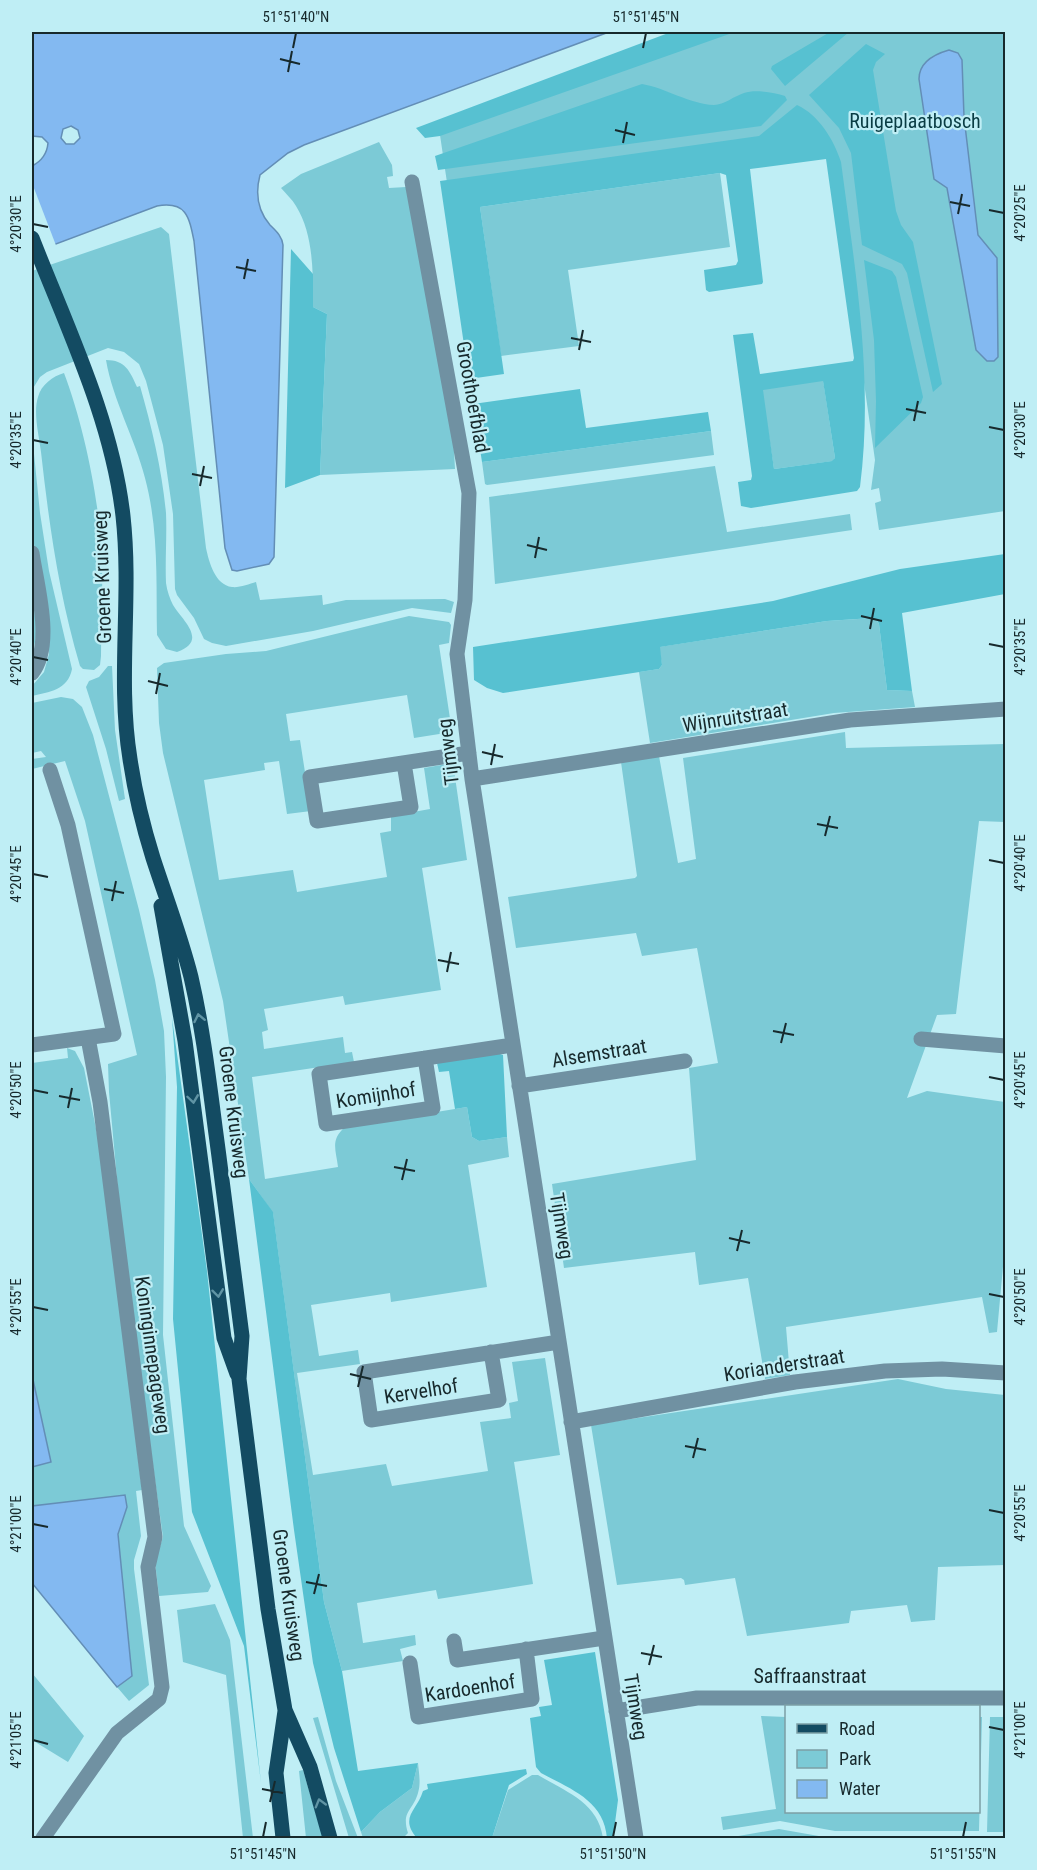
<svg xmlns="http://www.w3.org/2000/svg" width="1037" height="1870" font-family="'Roboto Condensed',sans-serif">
<rect width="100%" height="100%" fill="#bfeef5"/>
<path fill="#7ccad6" d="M690,32h315v479l-126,19 -4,-27 6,-2 -2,-13 -8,2 4,-30 -44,-309 -381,52 -10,-68z
M379,142l13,23 1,11 -6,1 2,11 17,-1 47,246 2,36 -135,6 7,-161 -14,-7c0,-33 1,-72 -17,-101 -4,-7 -10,-12 -15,-18l20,-14z
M720,173l10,74 -162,23 11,76 -78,10 -21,-149z
M161,227l8,7 37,314c3,14 9,37 26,39 7,1 17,-3 24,-5l4,18 62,-5 1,10 23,-5 99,-1 9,3 -3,11 -39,-5 -99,23 -87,15 -14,-3 -8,-4 -10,-21 -17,-23 -2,-6 -2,-75 -10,-69 -17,-64 -7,-17 -15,-12 -16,-4 -61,24 -7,5 -8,13v-119z
M106,360c19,0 24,11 31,27l3,-1c12,42 22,84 26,127 1,24 -1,47 0,70 1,8 4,16 7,22 9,15 36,36 4,47l-11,-3 -9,-14c-1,-52 2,-105 -12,-157 -10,-40 -32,-77 -39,-118z
M64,373c20,53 35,126 38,183 1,33 -1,67 -1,100l-1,9 -6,5 -11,-1 -3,-3c-21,-71 -31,-142 -39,-214 -2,-17 -8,-39 -3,-55 3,-12 15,-21 26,-24z
M823,380l12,78 -2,3 -59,8 -12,-77 1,-3z
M711,431l3,24 -227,30 -2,-1 -3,-22z
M32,434l8,79 9,58 23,98c-4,21 -23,23 -40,27v-10l12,-14 5,-18 -17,-125z
M715,466l12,66 123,-18 2,16 -357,54 -6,-87z
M32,591l5,42 -5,22z
M409,616l40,6 2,3 -2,18 -10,2 13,87 -38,6 -7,-43 -121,19 4,27 10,-1 11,71 -24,3 -8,-53 -15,2 1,7 -61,10 15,100 74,-10 4,22 90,-15 -7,-44 11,-2v-15l39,-7 -6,-41 29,-5 14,97 -45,8 19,122 -96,15 -2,-9 -79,13 4,21 -6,2 2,17 79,-12 2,16 7,-1 2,10 -102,15 13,102 73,-12c-2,-17 -8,-27 7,-40l122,-20 5,30 7,4 28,-4 2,20 -41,8 19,122 -96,15 -1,-9 -79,12 8,51 39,-6 2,14 -63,9 16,102 73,-11 6,22 96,-15 -8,-49 31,-4 -2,-15 9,-2 -6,-39 33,-4 15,97 -46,7 19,122 -95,15 -2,-9 -79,13 6,40 52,-8 1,10 -16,4 3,12 -61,10 -18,-69 -51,-389 -24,-34 -26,-178 -60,-248 -4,-30 -2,-55 7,-5 62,-9 40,-3z
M873,618l4,2 2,4 8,66 25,1 3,16 -81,6 -184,30 -11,-71 20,-3 3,-4 -3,-18 168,-26z
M108,666h4l3,64 10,69 -6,2 -13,-52 -20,-62 3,-6 10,-4z
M61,697l12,2 9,8 11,28 46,175 16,70 9,51 2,46 -3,258 21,191 27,60 -3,6 -49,4 -4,-34 8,-25 -38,-271 -16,-174 -1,-28 29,-9 -52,-234 -20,-60 -33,8v-10l14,-2 -5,-6 -9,2v-50z
M845,732l1,16 159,-4v78l-26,-1 -23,193 -19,1 -30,83 20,-7 78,11 1,132 -9,98 -8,1 -7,-36 -196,30 4,48 -25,4 -17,-101 -49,7 -4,-33 -131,16 -12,-84 144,-24 -7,-92 29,-5 -21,-115 -55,8 -6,-23 -120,15 -8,-51 127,-19 2,-2 -16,-114 38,-6 19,107 18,-4 -13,-101z
M67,1048l8,3 9,17 16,81 42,341 -6,1 5,45 -7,24v9l15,116 -20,16 -12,-14 15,-11 -14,-142 9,-27 -2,-12 -93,11v-39l19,-5 -19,-87v-312l36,-5z
M898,1379l48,10 59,6v170l-67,2 -3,53 -24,2 -4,-17 -56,6 -2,12 -102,13 -12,-58 -50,7 -1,-5 -3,-2 -64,7 -26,-160z
M215,1604l15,36 23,198h-10l-17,-163 -43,-13 -6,-52z
M32,1673l52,63 -16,26 -36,-22z
M761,1716l25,1v95h192l1,-95h3l-3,114h-144l-55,-10 -57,9 -2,-13 55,-8z
M318,1717l18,64 22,57h-9l-36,-120z
M990,1717h15v115h-18z
M418,1763c1,11 3,20 0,30 -5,18 -17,18 -10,40l-5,5h-40l-2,-6 19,-20 32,-24z
M303,1770l20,68h-17l-7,-67z
M532,1775h6c28,17 60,27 65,63h-111l16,-48z
M779,1829l51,9h-103z"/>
<path fill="#57c1d1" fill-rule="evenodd" d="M671,32h64l-295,104 -15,2 -9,-10z
M830,32h19l-64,54 -14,-17 1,-3z
M866,44l19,10 -9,8 -3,8 23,141 5,14 12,17 29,142 -9,8 -26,-119 -5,-9 -40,-19 -11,-92 -12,-25 -30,-33z
M642,84c24,4 47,20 72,21 10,0 20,-9 30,-12 12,-4 30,0 41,3l2,4 -26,26 -323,44 -3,-14z
M797,105c22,10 37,35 44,57 14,108 33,216 19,325l-3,4 -106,17 -10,-2 -3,-24 13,-2 1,-4 -19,-141 20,-2 7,41 93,-13 1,-3 -28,-199 -76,10 13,113 -1,2 -53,8 -3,-2 -2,-20 32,-5 2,-4 -12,-86 -6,-2 -240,34 24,167 -35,5 -29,-198 319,-45zM823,381l12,77 -3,3 -58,8 -11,-79z
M291,249l22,25v33l14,7 -7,161 -35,13z
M864,260l28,11 4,6 27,120 -2,6 -46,45 1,-47 -2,-61z
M580,389l6,39 122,-16 3,19 -229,31 -9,-58z
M1005,554v40l-103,19 10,78 -25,-1 -8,-66 -2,-4 -5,-2 -45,3 -167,26 2,18 -3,4 -156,24 -16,-5 -13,-8 -1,-33 300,-46 127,-32z
M172,1018l35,253 54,512 -17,-137 -52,-134 -19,-193 4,-232z
M497,1053l6,2 4,82 -28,4 -7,-4 -5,-30 -12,2 -6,-38 -10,1 -2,-9z
M249,1179l24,33 51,390 18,69 16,100 60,-8 -6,25 -32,24 -19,20 -27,-84 -21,-85 -19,-133z
M595,1652l23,148 -5,38h-6c-3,-38 -37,-49 -66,-65l-5,-6 -6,-49 11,-2 -2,-9 13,-2 -8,-45z
M526,1769l1,5 -18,11 -17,53h-75c-18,-21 0,-27 6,-47l5,-2 -1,-5z"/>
<path fill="#83b9f1" stroke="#638eb6" stroke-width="1.5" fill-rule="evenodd" d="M32,32h577l-305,113 -16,8 -28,22c-5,19 -3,35 10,50 6,6 12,11 13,20l-9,312 -5,7 -32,7 -5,-1 -7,-22 -31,-307c-5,-25 -8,-40 -37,-35l-125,47v-87c10,-5 15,-12 16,-23l-6,-6 -10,-1zM71,126l7,4 2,8 -6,6h-8l-5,-6 2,-9z
M949,50l9,3 4,7 2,57 14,118 19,23 1,99 -4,4h-7l-11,-11 -29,-162 -13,-9 -15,-100c0,-17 16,-25 30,-29z
M32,1375l19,87 -19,5z
M125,1495l2,12 -9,27 14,142 -15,11 -85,-104v-77z"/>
<path fill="#bfeef5" d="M32,183l25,65 -25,8z"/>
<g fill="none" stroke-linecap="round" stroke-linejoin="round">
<path stroke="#7091a2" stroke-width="15" d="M412,182l57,311 -4,107 -8,54 15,125 164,1059
M32,553c5,33 22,92 0,120
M404,763l7,44 -94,14 -7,-44 159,-24
M472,779l378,-59 156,-11
M921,1039l85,7
M32,1045l82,-11 -46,-209 -18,-55
M425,1058l8,50 -107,16 -7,-50 193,-29
M519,1086l166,-25
M491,1352l8,48 -128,20 -7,-48 195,-30
M571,1422l224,-40 90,-11 57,-2 64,4
M454,1641l3,19 147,-22
M410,1663l8,54 114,-18 -6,-50
M616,1711l81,-13h309
M43,1838l74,-105 42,-34 3,-12 -14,-120 7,-30 -55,-435 -12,-64"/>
<path stroke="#134b62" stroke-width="15" d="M32,238c35,90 80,181 91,278 9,81 -6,163 7,243 5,34 13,67 23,99 13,40 28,79 38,119 12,52 18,104 25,157 9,67 17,134 26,202l-3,43 29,230 17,101 25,57 20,71
M161,906l24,135 39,297 13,36
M283,1838l-7,-65 9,-62"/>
</g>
<defs><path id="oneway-chevron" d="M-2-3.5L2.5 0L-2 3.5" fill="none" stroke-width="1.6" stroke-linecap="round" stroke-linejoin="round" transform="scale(1.5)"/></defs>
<g stroke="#6094a4">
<use href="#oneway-chevron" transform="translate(199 1018) rotate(-102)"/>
<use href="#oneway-chevron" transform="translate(193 1099) rotate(82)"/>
<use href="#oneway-chevron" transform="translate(218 1293) rotate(83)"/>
<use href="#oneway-chevron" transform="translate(320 1803) rotate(-106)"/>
</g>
<path fill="none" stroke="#17292c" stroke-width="2" d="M293,48l3,-15M643,48l3,-15M280,59l20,5M288,72l4,-21M615,130l20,5M623,143l4,-21M950,202l20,4M989,210l15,3M958,214l4,-20M33,224l15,3M236,267l20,4M244,279l4,-20M571,338l20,4M579,350l4,-20M906,409l20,4M914,421l4,-20M989,427l15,3M33,440l15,3M192,474l20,4M200,486l4,-20M527,545l20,5M535,558l4,-21M861,616l21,5M870,629l4,-21M989,644l15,3M33,657l15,3M148,681l20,5M156,694l4,-21M482,752l21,5M491,765l4,-21M817,824l21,4M825,836l5,-20M989,860l15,3M33,874l15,3M104,889l20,4M112,901l4,-20M438,960l21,4M447,972l4,-20M773,1031l21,4M781,1043l5,-20M989,1077l15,3M33,1090l15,3M59,1096l21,4M68,1108l4,-20M394,1167l21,4M402,1180l5,-21M729,1238l21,5M737,1251l5,-21M989,1294l15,3M33,1307l15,3M350,1374l21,5M358,1387l5,-21M685,1446l21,4M693,1458l5,-20M989,1510l15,3M33,1524l15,3M306,1582l21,4M314,1594l5,-20M641,1653l21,4M649,1665l5,-20M989,1727l15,3M33,1740l15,4M262,1789l21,4M270,1802l5,-21M263,1837l3,-15M613,1837l3,-15M963,1837l3,-15"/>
<g text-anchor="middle" stroke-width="4.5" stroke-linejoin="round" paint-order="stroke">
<g font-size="20" fill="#093c43" stroke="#bfeef5">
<text x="915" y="128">Ruigeplaatbosch</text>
</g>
<g font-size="20" fill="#17292c" stroke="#bfeef5">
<text transform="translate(473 397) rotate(80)" y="7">Groothoefblad</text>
<text transform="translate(102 577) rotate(-92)" y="7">Groene Kruisweg</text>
<text transform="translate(735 717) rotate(-9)" y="7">Wijnruitstraat</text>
<text transform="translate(448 752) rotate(-97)" y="7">Tijmweg</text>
<text transform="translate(599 1053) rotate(-9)" y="7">Alsemstraat</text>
<text transform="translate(376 1095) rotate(-9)" y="7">Komijnhof</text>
<text transform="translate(234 1112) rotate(83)" y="7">Groene Kruisweg</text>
<text transform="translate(562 1226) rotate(81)" y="7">Tijmweg</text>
<text transform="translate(153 1355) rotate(82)" y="7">Koninginnepageweg</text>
<text transform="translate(784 1365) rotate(-9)" y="7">Korianderstraat</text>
<text transform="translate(421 1391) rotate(-9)" y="7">Kervelhof</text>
<text transform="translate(289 1595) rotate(82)" y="7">Groene Kruisweg</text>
<text x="810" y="1683">Saffraanstraat</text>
<text transform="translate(470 1688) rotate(-9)" y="7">Kardoenhof</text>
<text transform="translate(636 1707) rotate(81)" y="7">Tijmweg</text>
</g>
</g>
<rect width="1037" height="1870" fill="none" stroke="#bfeef5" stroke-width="66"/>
<rect x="785" y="1705" width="195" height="108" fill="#bfeef5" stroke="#7c9fa5" stroke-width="1.5"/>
<rect x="797" y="1724" width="30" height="9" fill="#134b62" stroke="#7c9fa5" stroke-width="1.5"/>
<text x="839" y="1735" font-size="18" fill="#17292c">Road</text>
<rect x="797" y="1750" width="30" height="18" fill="#7ccad6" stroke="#7c9fa5" stroke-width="1.5"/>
<text x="839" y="1765" font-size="18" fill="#17292c">Park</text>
<rect x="797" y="1780" width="30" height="18" fill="#83b9f1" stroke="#7c9fa5" stroke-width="1.5"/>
<text x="839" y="1795" font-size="18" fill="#17292c">Water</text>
<rect x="33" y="33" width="971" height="1804" fill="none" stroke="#17292c" stroke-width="2"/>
<g font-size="15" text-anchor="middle" fill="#17292c">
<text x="296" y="22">51°51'40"N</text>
<text x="646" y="22">51°51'45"N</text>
<text transform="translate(1020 213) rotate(-90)" y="5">4°20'25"E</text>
<text transform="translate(16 224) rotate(-90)" y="5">4°20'30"E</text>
<text transform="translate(1020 430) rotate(-90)" y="5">4°20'30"E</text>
<text transform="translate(16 440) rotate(-90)" y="5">4°20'35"E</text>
<text transform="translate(1020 647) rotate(-90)" y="5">4°20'35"E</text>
<text transform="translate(16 657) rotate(-90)" y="5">4°20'40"E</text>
<text transform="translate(1020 863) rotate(-90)" y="5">4°20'40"E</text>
<text transform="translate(16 874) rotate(-90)" y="5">4°20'45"E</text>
<text transform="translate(1020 1080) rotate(-90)" y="5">4°20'45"E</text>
<text transform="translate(16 1090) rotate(-90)" y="5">4°20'50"E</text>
<text transform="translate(1020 1297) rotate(-90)" y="5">4°20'50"E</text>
<text transform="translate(16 1307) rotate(-90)" y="5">4°20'55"E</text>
<text transform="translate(1020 1513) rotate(-90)" y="5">4°20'55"E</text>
<text transform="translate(16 1524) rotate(-90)" y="5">4°21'00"E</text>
<text transform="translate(1020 1730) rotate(-90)" y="5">4°21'00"E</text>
<text transform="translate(16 1740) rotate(-90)" y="5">4°21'05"E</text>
<text x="263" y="1859">51°51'45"N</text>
<text x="613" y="1859">51°51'50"N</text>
<text x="963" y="1859">51°51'55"N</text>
</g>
</svg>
